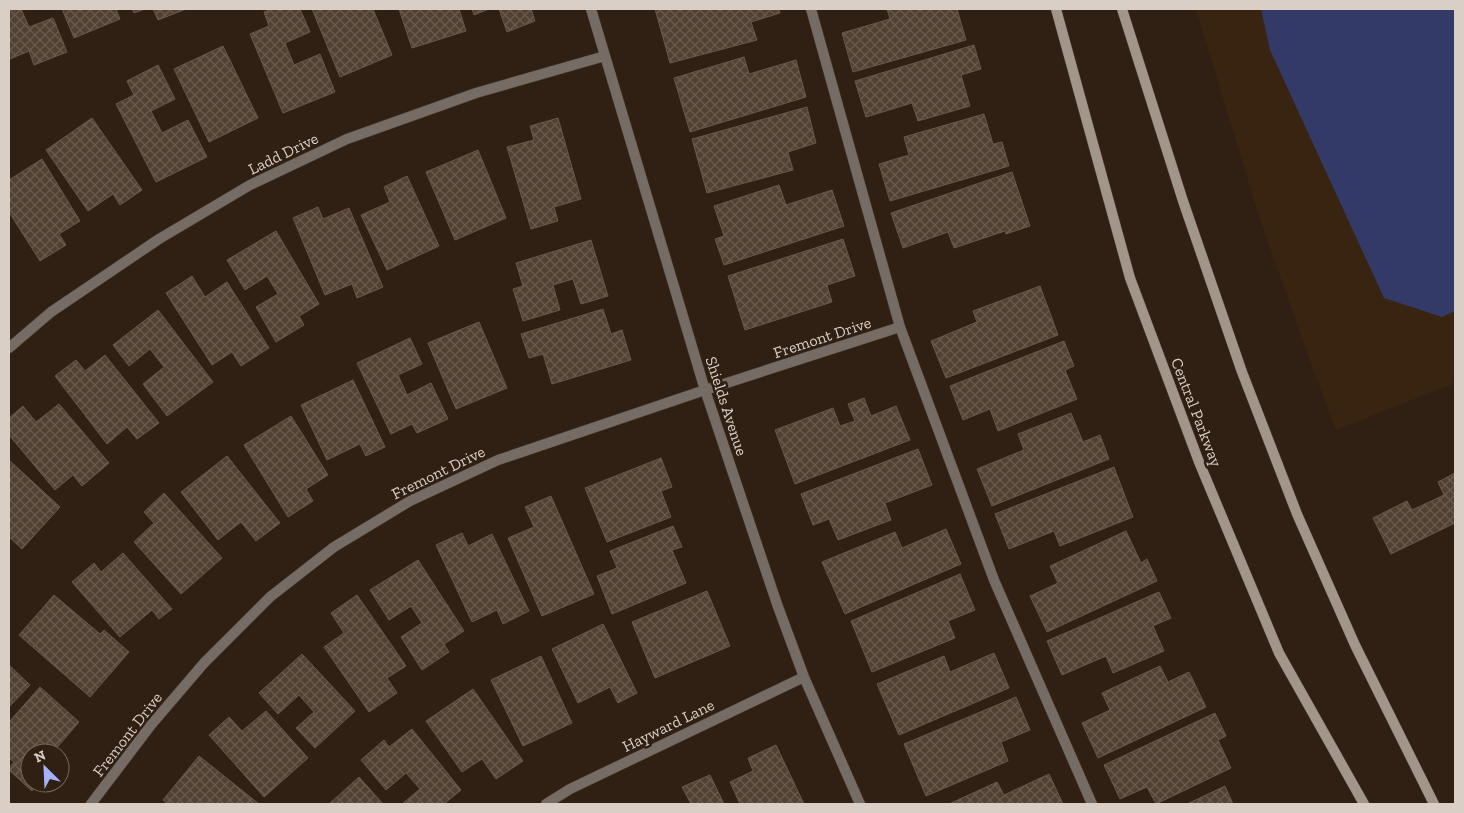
<svg xmlns="http://www.w3.org/2000/svg" width="1464" height="813" font-family="'Zilla Slab',serif">
<defs>
<pattern id="building-cross-hatch" width="8" height="8" patternUnits="userSpaceOnUse" patternTransform="scale(1.25)"><rect width="8" height="8" fill="#524133"/><path d="M0 0l8 8M0 8l8-8" fill="none" stroke="#6a5b4f"/></pattern>
</defs>
<rect width="100%" height="100%" fill="#302013"/>
<path fill="#392412" d="M1196,9h259v374l-119,47 -36,-97 -42,-120z"/>
<path fill="#333a67" d="M1261,9h194v302l-13,6 -58,-19 -114,-248z"/>
<path fill="url(#building-cross-hatch)" stroke="#695648" d="M9,9h12l8,18 24,-9 14,34 -33,13 -5,-14 -19,8 -1,-4z
M62,9h54l4,10 -46,19z
M132,9h13l-11,4z
M153,9h33l-28,11z
M272,9h28l10,23 -25,11 9,22 26,-11 15,38 -52,21 -33,-79 19,-8 -5,-14z
M312,9h61l19,46 -52,22z
M399,9h60l7,22 -54,17z
M472,9h17l-15,6z
M499,9h32l4,12 -28,11z
M655,9h124l1,4 -29,9 6,18 -87,23z
M887,9h70l9,31 -113,32 -11,-39 48,-14z
M974,45l7,24 -20,6 9,31 -52,15 -6,-18 -46,14 -11,-36z
M223,46l35,72 -49,24 -35,-73z
M744,57l5,17 47,-14 10,37 -116,35 -16,-54z
M158,65l17,34 -24,12 11,22 26,-13 19,37 -51,25 -40,-78 18,-9 -7,-14z
M807,107l9,36 -28,9 5,18 -86,23 -15,-54z
M984,114l9,30 9,-2 7,24 -119,35 -11,-37 30,-9 -5,-18z
M92,118l50,72 -22,15 -7,-11 -25,17 -42,-61z
M558,118l23,81 -27,8 4,14 -27,8 -24,-82 27,-7 -4,-14z
M478,150l28,68 -51,22 -29,-68z
M42,159l38,62 -21,13 7,11 -26,16 -31,-49v-32z
M1012,172l18,54 -24,8 -1,-3 -51,17 -6,-16 -45,16 -12,-35z
M407,176l32,70 -52,24 -26,-55 29,-13 -6,-15z
M779,185l7,20 46,-15 12,36 -120,39 -9,-26 9,-3 -10,-30z
M318,207l5,12 26,-11 34,79 -26,11 -5,-14 -27,11 -32,-77z
M276,231l43,73 -20,12 5,9 -28,17 -20,-35 22,-13 -11,-18 -22,14 -18,-30z
M843,239l12,37 -28,9 5,17 -87,28 -17,-54z
M591,240l17,56 -27,8 -8,-25 -20,6 7,25 -37,11 -10,-32 10,-3 -7,-23z
M192,276l13,21 22,-15 42,66 -28,18 -9,-14 -20,13 -46,-72z
M1040,286l18,49 -112,43 -15,-37 46,-19 -4,-11z
M603,309l8,25 11,-4 9,30 -79,24 -9,-30 -14,4 -8,-24z
M158,310l55,72 -46,34 -24,-32 21,-17 -14,-18 -21,17 -16,-21z
M479,322l28,66 -51,21 -28,-66z
M410,338l12,26 -24,11 9,20 24,-12 17,36 -31,14 -5,-9 -21,10 -34,-71z
M1064,341l10,25 -9,4 12,29 -79,32 -8,-22 -27,11 -13,-34z
M105,355l54,68 -22,16 -10,-12 -20,17 -52,-68 21,-16 9,11z
M353,380l32,67 -19,9 -6,-12 -33,16 -26,-55z
M864,398l7,18 25,-10 14,34 -115,44 -20,-54 58,-22 7,18 15,-5 -7,-17z
M59,404l50,59 -27,23 -9,-11 -18,15 -46,-55v-17l14,-12 13,16z
M1071,413l12,29 17,-7 9,24 -117,47 -15,-37 47,-19 -6,-16z
M291,416l37,59 -22,14 7,12 -25,16 -44,-72z
M918,449l14,36 -47,18 6,17 -53,20 -9,-21 -16,6 -12,-31z
M227,456l53,67 -24,18 -15,-19 -23,18 -37,-48z
M661,458l11,29 -11,4 10,26 -64,25 -22,-54z
M9,460l51,47 -38,42 -13,-12z
M1114,467l19,50 -73,29 -6,-15 -45,18 -14,-35z
M1455,473v50l-64,31 -18,-36 34,-17 5,9 32,-15 -6,-13z
M164,493l58,65 -41,36 -47,-52 20,-19 -10,-11z
M551,496l43,98 -52,22 -34,-78 26,-11 -9,-20z
M673,526l9,21 -10,3 14,33 -74,31 -15,-38 20,-8 -7,-17z
M946,529l15,35 -116,50 -23,-52 73,-30 7,16z
M1126,531l15,32 6,-4 10,22 -110,51 -17,-36 28,-13 -8,-17z
M462,533l6,13 24,-12 37,77 -26,13 -6,-14 -25,12 -36,-77z
M123,553l49,56 -13,10 -7,-9 -32,27 -48,-55 22,-19 7,9z
M418,560l46,71 -20,13 5,8 -27,18 -21,-33 21,-14 -11,-17 -22,14 -19,-30z
M960,574l15,36 -27,11 7,17 -83,34 -21,-51z
M707,591l23,55 -75,32 -23,-56z
M1159,592l12,26 -18,8 11,25 -51,22 -7,-17 -44,19 -15,-34z
M54,595l46,39 4,-4 25,22 -39,45 -71,-62z
M357,595l49,71 -19,12 10,15 -28,19 -45,-65 20,-14 -13,-20z
M603,624l34,69 -19,10 -8,-16 -32,16 -26,-54z
M994,653l15,35 -110,47 -22,-51 67,-28 6,16z
M302,654l53,57 -40,37 -19,-20 18,-16 -15,-17 -21,19 -19,-21z
M541,656l31,67 -49,23 -32,-66z
M9,665l21,20 -21,22z
M1160,666l8,16 21,-10 17,35 -108,51 -16,-35 28,-13 -8,-17z
M40,687l39,35 -25,29 3,2h-27v30h9l-7,8 -23,-21v-2l5,-6 -5,-4v-36z
M473,689l50,72 -27,18 -14,-20 -20,13 -36,-51z
M1016,697l14,33 -29,12 7,19 -82,35 -22,-52z
M266,711l42,47 -44,39 -55,-62 20,-18 13,14z
M1215,713l11,23 -8,4 13,28 -75,36 -9,-17 -27,12 -16,-34z
M412,729l49,61 -17,14h-42l18,-15 -14,-16 -20,17 -25,-30 23,-20 5,7z
M776,745l28,59h-64l-10,-22 23,-11 -5,-13z
M199,756l60,48h-50l-3,-2 -2,2h-36l-5,-4z
M1049,774l14,30h-114l48,-22 7,13z
M710,775l14,29h-33l-9,-17z
M359,777l24,27h-54z
M1225,786l8,18h-46z"/>
<g fill="none" stroke-linecap="round" stroke-linejoin="round">
<g stroke="#4b3c30" stroke-width="11">
<path id="lane" d="M811,9l89,318 94,253 98,224
M705,390l195,-63"/>
</g>
<g stroke="#4b3c30" stroke-width="11">
<path id="street" d="M591,9l114,381 72,214 27,73 56,127
M9,348l42,-36 108,-73 91,-54 97,-46 129,-46 129,-37
M91,804l60,-79 53,-62 66,-66 64,-50 76,-46 88,-41 207,-70
M546,804l24,-15 234,-112"/>
</g>
<g stroke="#4b3c30" stroke-width="11">
<path id="secondary" d="M1056,9l74,269 69,184 80,191 85,151
M1122,9l61,192 59,171 55,142 58,131 79,159"/>
</g>
<use href="#lane" stroke="#746c65" stroke-width="10"/>
<use href="#street" stroke="#746c65" stroke-width="10"/>
<use href="#secondary" stroke="#a2958a" stroke-width="10"/>
</g>
<g text-anchor="middle" stroke-width="5" stroke-linejoin="round" paint-order="stroke">
<g font-size="16" fill="#dacfc7" stroke="#302013">
<text transform="translate(283 153) rotate(-26)" y="6">Ladd Drive</text>
<text transform="translate(822 337) rotate(-18)" y="6">Fremont Drive</text>
<text transform="translate(727 406) rotate(72)" y="6">Shields Avenue</text>
<text transform="translate(1197 412) rotate(69)" y="6">Central Parkway</text>
<text transform="translate(438 472) rotate(-26)" y="6">Fremont Drive</text>
<text transform="translate(668 725) rotate(-26)" y="6">Hayward Lane</text>
<text transform="translate(127 734) rotate(-52)" y="6">Fremont Drive</text>
</g>
</g>
<rect width="1464" height="813" fill="none" stroke="#dacfc7" stroke-width="20"/>
<g transform="translate(45 768) rotate(336)"><circle r="24" fill="#302013" stroke="#74665b"/>
<path d="M0-4L9 19L0 12L-9 19Z" fill="#a4b2fc"/>
<text y="-8" font-size="14" font-weight="bold" text-anchor="middle" fill="#dacfc7">N</text>
</g>
</svg>
